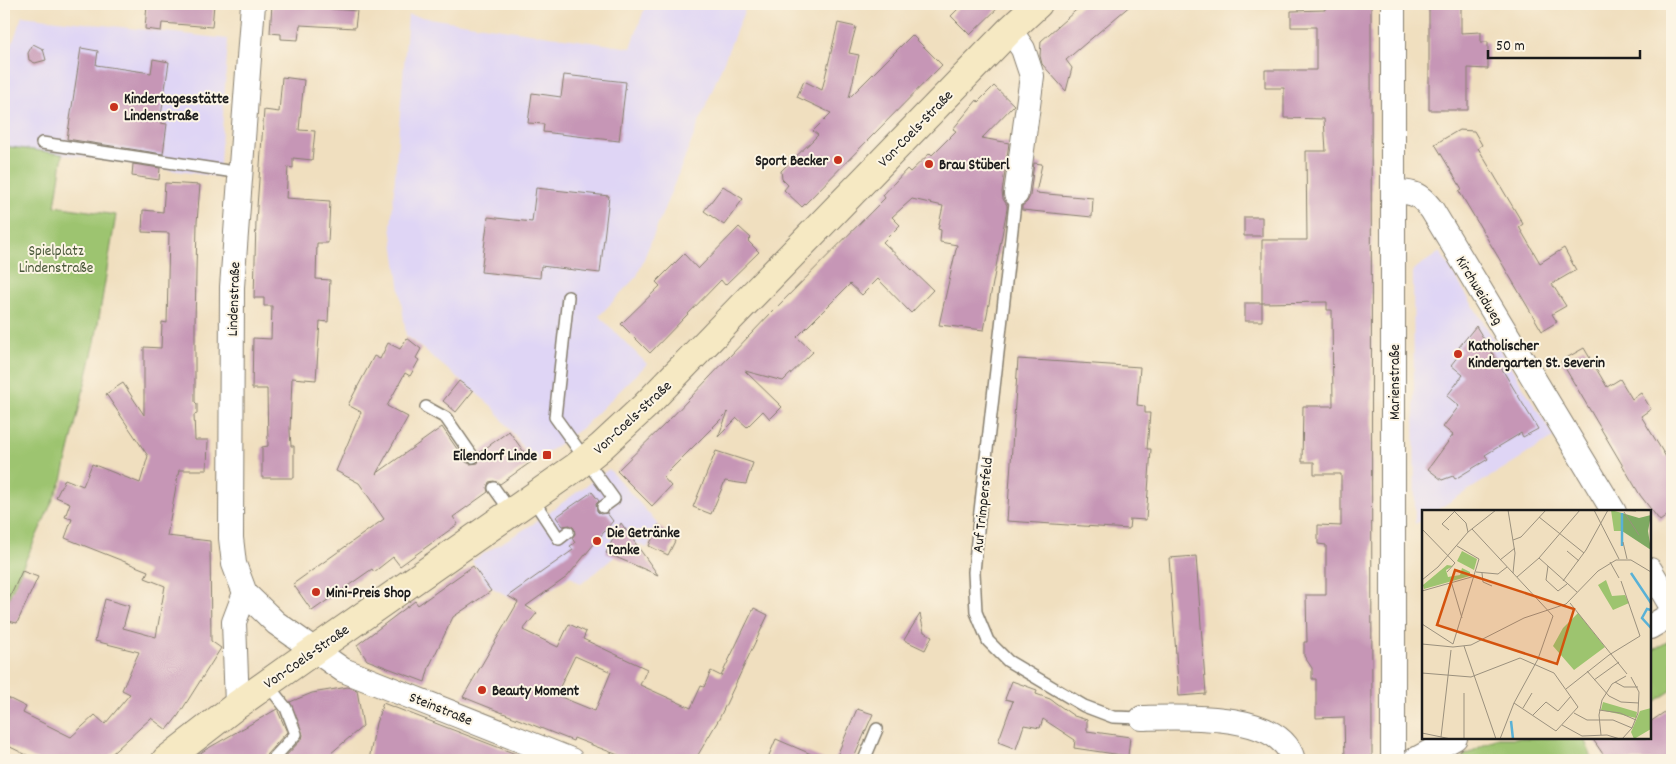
<svg xmlns="http://www.w3.org/2000/svg" width="1676" height="764" font-family="Dekko,sans-serif">
<rect width="100%" height="100%" fill="#fcf5e5"/>
<filter id="ink" filterUnits="userSpaceOnUse"><feTurbulence type="fractalNoise" baseFrequency=".02" numOctaves="2"/><feDisplacementMap in="SourceGraphic" scale="10" xChannelSelector="R" yChannelSelector="G"/><feConvolveMatrix kernelMatrix="1 2 1 2 8 2 1 2 1" color-interpolation-filters="sRGB"/></filter>
<filter id="wash" filterUnits="userSpaceOnUse"><feTurbulence type="fractalNoise" baseFrequency=".0096" numOctaves="4" result="noise"/><feDisplacementMap in="SourceGraphic" scale="20" xChannelSelector="R" yChannelSelector="G"/><feGaussianBlur stdDeviation="1.12" result="paint"/><feColorMatrix in="noise" values="0 0 0 0 0 0 0 0 0 0 0 0 0 0 0 0 0 1.4 0 .05"/><feComposite in="paint" operator="in"/></filter>
<g filter="url(#wash)">
<rect width="100%" height="100%" fill="#f0dfbf"/>
<path fill="#dfd5f5" d="M646,4h101l-110,272 -38,40 48,48 -64,63 -49,35 -41,-55 -87,-72 -15,-109 17,-211 223,33z
M22,16l206,23 -9,138 -215,-31v-78z
M1440,252l114,185 -119,74 -11,1 -1,7 -8,5 -2,-254z
M609,469l49,55 -11,24 -14,-6 -52,42 -11,-8 -43,30 -40,-21 -15,-24 61,-37z"/>
<path fill="#9dc46f" stroke="#5c7046" d="M4,146l59,8 -8,52 61,9 -21,127 -33,138 -58,128z
M1672,639v51l-19,13 -3,-5v-46z
M1497,738h89l-1,3 8,19h-129l-1,-4z"/>
<g id="blocks">
<path fill="#c696b6" fill-rule="evenodd" d="M147,4h67l-2,23 -50,-4 -1,8 -16,-2z
M272,4l85,7 -2,17 -55,-3 -2,15 -17,-1v-5l-11,-1z
M963,4h39l-32,31 -19,-19z
M1083,4h49l-66,56 6,8 -6,23 -24,-27 -2,-8 1,-15z
M1325,4h46l1,756h-27l-1,-43 -28,1v-39h-4v-11l-8,-12v-14h3l-1,-47h20v-50l-8,-1v-19l23,1v-52h-27v-12h-12l1,-56h30l-1,-96h-5v-8l-65,1v18h-17v-18h17v-63h45l-1,-89h20l-2,-32 -40,-1v-30h-19v-18h51v-43h-25v-16l34,-1z
M1429,5h32v28l20,-1v10h7v27l-20,-1v42h-39z
M838,23l18,4 -7,26 10,2 -10,43 63,-63 30,30 -140,142 -18,-17 4,-5 -6,-6 -1,-8 37,-36 -5,-4 18,-18 -34,-16 7,-16 18,9z
M33,44l10,5 3,11 -11,3 -6,-3 -1,-7z
M81,48l17,3 -2,14 55,8 2,-14 16,3 -9,61 7,1 -4,30 -96,-15z
M564,75l62,7 -7,59 -76,-9 1,-8 -16,-1 4,-30 29,4z
M282,77l22,3 -5,50 16,1 -3,29 -19,-2v10l-5,-1 -2,31 44,3 -2,42h-11l-1,36 14,1 -2,42 -8,-1 -4,59 -24,-2 -2,53 1,15h3v32h-32v-31l6,-1 -1,-57h-15l1,-51 18,1 1,-33h-8v-8h-10l2,-77 8,-111 15,2z
M994,86l20,19 -32,33 27,5 -7,49 1,7 4,6v4l-23,121 -45,-5 18,-80 -17,-3 1,-12 -3,-1 5,-23 -31,-7 -20,18 8,8 -17,17 50,48 -22,23 -33,-34 -16,16 -12,-11 -53,53 16,15 -30,29 -38,-10 37,36 -12,12 -7,-8 -16,16 -10,-9 -19,19 10,-25 -65,65 8,9 -19,20 -35,-35 51,-50 103,-108 114,-115 -2,-3 24,-26 3,3 20,-19 2,2 24,-24 -3,-2 24,-29 1,2z
M1459,130l15,1 8,14 -4,3 45,76 -4,3 21,36 24,-15 12,22 -24,14 14,22 -14,8 5,8 -15,9 -83,-140 3,-2 -27,-45z
M1034,163l8,1 -6,29 57,5 -1,19 -70,-7v-4l5,-4 3,-6z
M133,164l27,4 -1,12 -27,-4z
M165,183l35,2 -3,37 -2,102v78l2,2v10l-3,1 1,25h13l-1,30h-28l-12,66 43,5 1,100 10,7 -43,68 -11,14 -16,-12 -46,42h-68l-33,-16v-48l22,11 -3,6 48,24 24,-22 10,9 25,-30 -8,-4 17,-38 -44,-11 10,-42 24,7 -6,22 33,9 9,-51 -20,-8 3,-7 -83,-33 7,-19 -7,-2 5,-14 -14,-6 9,-18 18,7 9,-22 48,19 8,-27 -42,-62 17,-11 21,32v-68l17,1 1,-26 5,1 2,-90 -27,-1 1,-22 20,2z
M723,186l20,13 -19,26 -20,-14z
M536,188l73,8 -9,77 -59,-7 -1,12 -59,-6 7,-55 44,5z
M1244,217h18v19h-18z
M739,227l12,11 -3,3 11,11 -34,33 -4,-5 -71,73 -29,-29 39,-38 -4,-4 28,-28 14,15z
M1476,326l62,103 -15,8 -2,-4 -36,22 3,4 -33,20 -2,-3 -11,4 -14,-11 25,-34 -10,-8 16,-21 -12,-10 16,-21 -12,-10 11,-14 -3,-4z
M407,338l14,11 -5,9 3,2 -9,16 -5,-3 -18,33 21,11 -32,57 66,-47 24,35 4,2 8,-1 2,-6 -1,-4 30,-22 22,31 -31,22 -6,-3 -5,1 -2,6 1,4 -35,25 5,7 -58,42 -7,-9 -19,15 -2,-3 -60,42 -19,-27 91,-65 -25,-36 -23,-12 25,-59 -13,-7 26,-49 6,3 8,-16 12,6z
M1584,348l23,39 13,-8 12,20 9,-6 10,16 -10,7 25,41 6,-4v59l-12,9 -20,-26 -79,-134z
M1018,359l122,8 -3,38 8,1v7h5l-3,36h4l-5,71 -16,-1 -1,10 -122,-8z
M459,381l14,10 -17,21 -13,-11z
M716,451l37,12 -7,21 -21,-3 -14,33 -18,-7z
M592,492l7,9 -3,3 1,7 3,3 7,-1 6,8 -46,56 -41,29 11,7 -14,17 35,17 11,-23 17,8 -3,7 64,30 -7,16 51,23 10,-22 3,1 7,-16 10,5 33,-68 14,7 -49,104 -24,41h-64l-57,-22 -1,3 -110,-44 55,-95 -10,-6 65,-46 -3,-4 5,-3 -3,-5 3,-4 -1,-6 -4,-3 -7,1 -7,-9zM575,656l36,16 -16,39 -39,-16z
M621,523l37,52 -52,-22z
M658,525l17,16 -7,14 -19,-9z
M1196,556l10,138 -27,2 -10,-138z
M473,566l18,25 -38,26 -24,50 -4,15 -58,-22 -10,-15 58,-44 3,4z
M22,571l16,6 -21,46 -13,-3v-10z
M920,614l4,18 8,4 -7,14 -21,-10z
M1012,681l25,9 -1,4 14,5 24,17 13,4v11l43,6 -2,19 -54,-8 1,-8 -32,-21 -3,9 -16,-3 -8,24 -18,-7 15,-41 -8,-2z
M348,687l9,3 6,36 -33,28 5,6h-53l20,-21 1,-4 -13,-33 22,-9z
M383,703l143,55v2h-157l7,-37z
M1672,707v53h-65l-15,-22h58v-16z
M277,709l10,23 -21,23 -1,5h-74l14,-10z
M857,709l16,5 -20,46h-18z
M776,739l49,21h-58z"/>
</g>
</g>
<g filter="url(#ink)">
<use href="#blocks" fill-opacity="0" stroke="#867e6e" stroke-width="1"/>
<g fill="none" stroke-linecap="round" stroke-linejoin="round">
<g stroke="#867e6e" stroke-width="14">
<path id="service" d="M42,143l199,30
M1016,194l-37,326 -5,52 2,40 12,29 20,20 76,45 29,11 29,1
M568,297l-13,120 59,82 -11,8
M426,407l20,11 27,39
M494,488l18,25
M532,498l27,41 9,-7
M267,684l19,24 10,26 -24,26
M864,760l13,-31"/>
</g>
<g stroke="#867e6e" stroke-width="26">
<path id="minor" d="M253,4l-21,283 -1,251 3,26 11,29 31,30 67,47 228,90
M1393,4v756
M1010,30l13,19 9,27 -16,118
M1394,191c20,2 25,2 38,19l182,302
M1650,570l22,37
M1650,627l22,-13
M237,705l-3,-83 11,-29
M1142,718c39,-1 139,-7 151,42
M1415,760l40,-22"/>
</g>
<g stroke="#867e6e" stroke-width="30">
<path id="secondary" d="M166,760l71,-55 52,-37 287,-201 25,-20 43,-40 366,-377 28,-26"/>
</g>
<use href="#service" stroke="#fff" stroke-width="11"/>
<use href="#minor" stroke="#fff" stroke-width="24"/>
<use href="#secondary" stroke="#f6e9c3" stroke-width="28"/>
</g>
</g>
<g fill="#c8321e" stroke="#fcf5e5" stroke-width="2">
<circle cx="114" cy="107" r="5"/>
<circle cx="838" cy="160" r="5"/>
<circle cx="929" cy="164" r="5"/>
<circle cx="1458" cy="354" r="5"/>
<rect x="542" y="450" width="10" height="10" rx="2.5"/>
<circle cx="597" cy="541" r="5"/>
<circle cx="316" cy="592" r="5"/>
<circle cx="482" cy="690" r="5"/>
</g>
<g text-anchor="middle" stroke-width="4" stroke-linejoin="round" paint-order="stroke">
<g font-size="15" font-weight="bold" fill="#1c1c1c" stroke="#fcf5e5" text-anchor="start">
<text x="124" y="103">Kindertagesstätte<tspan x="124" dy="17">Lindenstraße</tspan></text>
<text x="828" y="165" text-anchor="end">Sport Becker</text>
<text x="939" y="169">Brau Stüberl</text>
<text x="1468" y="350">Katholischer<tspan x="1468" dy="17">Kindergarten St. Severin</tspan></text>
<text x="537" y="460" text-anchor="end">Eilendorf Linde</text>
<text x="607" y="537">Die Getränke<tspan x="607" dy="17">Tanke</tspan></text>
<text x="326" y="597">Mini-Preis Shop</text>
<text x="492" y="695">Beauty Moment</text>
</g>
<g font-size="15" fill="#1c1c1c" stroke="#fcf5e5">
<text transform="translate(915 128) rotate(-46)" y="5">Von-Coels-Straße</text>
<text transform="translate(1480 290) rotate(59)" y="5">Kirchweidweg</text>
<text transform="translate(233 299) rotate(-88)" y="5">Lindenstraße</text>
<text transform="translate(1394 382) rotate(-90)" y="5">Marienstraße</text>
<text transform="translate(632 417) rotate(-43)" y="5">Von-Coels-Straße</text>
<text transform="translate(982 505) rotate(-84)" y="5">Auf Trimpersfeld</text>
<text transform="translate(306 656) rotate(-35)" y="5">Von-Coels-Straße</text>
<text transform="translate(441 708) rotate(22)" y="5">Steinstraße</text>
</g>
<g font-size="15" fill="#495739" stroke="#fcf5e5">
<text x="56" y="255">Spielplatz<tspan x="56" dy="17">Lindenstraße</tspan></text>
</g>
</g>
<g transform="translate(1422 510)">
<rect width="229" height="229" fill="#f0dfbf"/>
<path d="M189,0l11,3v18h-8zM40,41l15,8 -3,11 -17,-9zM25,55l6,1 -7,4 2,7 12,-2 2,-7 8,4v4l-46,13 -1,-4zM184,70l6,16 13,-1 4,8 -16,7 -15,-25zM156,103l27,34 -31,23 -21,-24 10,-18zM181,192l34,10 -1,6 -35,-8zM229,198v21l-17,10 -3,-7 9,-21z" fill="#9dc46f"/>
<path d="M200,3l17,5 12,-3 -3,16 3,19 -29,-19z" fill="#7eaa62"/>
<path fill="none" stroke="#59b1d6" stroke-width="2.5" d="M200,3v33M209,63l20,30M229,100l-4,-1 -5,9 9,10M89,211l2,18"/>
<path fill="none" stroke="#9b917e" stroke-width="1" d="M31,0l13,13 2,9M86,0l7,43 -2,20M172,0l25,49M193,0l21,1M202,2l15,23M117,7l45,36M0,19l33,34 -8,9M50,19l81,87 -15,43 -24,44 -14,36M27,20l-7,-6 12,-12M91,30l8,-3 25,-27M201,32l4,17M145,41l12,10M117,48l38,34M78,50l15,-12M188,52l9,16M126,56l-2,14 12,11 9,-7M54,62l22,2 9,-7M60,63l1,9 9,4M95,67l22,-19 41,-48M0,70l16,-13 30,-35 28,-22M29,71l11,37M141,71l23,-31 22,-40M199,71l19,55M0,81l53,-15M148,93l57,71M0,114l31,20 26,-85 -22,-13M0,134l31,3 18,-2 53,-27 42,-14 32,-33 18,-11h15l20,12M42,136l32,93M165,161l22,25 12,6 18,1M0,163l49,4 49,-19 34,15 24,34 -22,24 -42,-28M172,170l25,-18M193,172l9,5h14M144,179l43,-34 31,-19M42,183v46M101,198l9,-15M177,200l21,3 16,7M152,203l13,7h26l19,8M111,205l13,-13 12,9 13,-15M140,215l20,11 25,-1 13,4M0,223l29,6M179,225l-2,-20 3,-15 10,-16 14,-8M19,227l10,-87M200,229l10,-11 6,-15 1,-21 -8,-15"/>
<path fill="#d4530e" fill-opacity="0.15" stroke="#d4530e" stroke-width="2.5" d="M33,60l119,39 -17,55 -120,-39z"/>
<rect width="229" height="229" fill="none" stroke="#1c1c1c" stroke-width="2.5"/>
</g>
<rect width="1676" height="764" fill="none" stroke="#fcf5e5" stroke-width="20"/>
<path d="M1488 50v8h152v-8" fill="none" stroke="#1c1c1c" stroke-width="2.5"/>
<text x="1496" y="50" font-size="15" fill="#1c1c1c" stroke="#fcf5e5" stroke-width="4" paint-order="stroke">50 m</text>
</svg>
